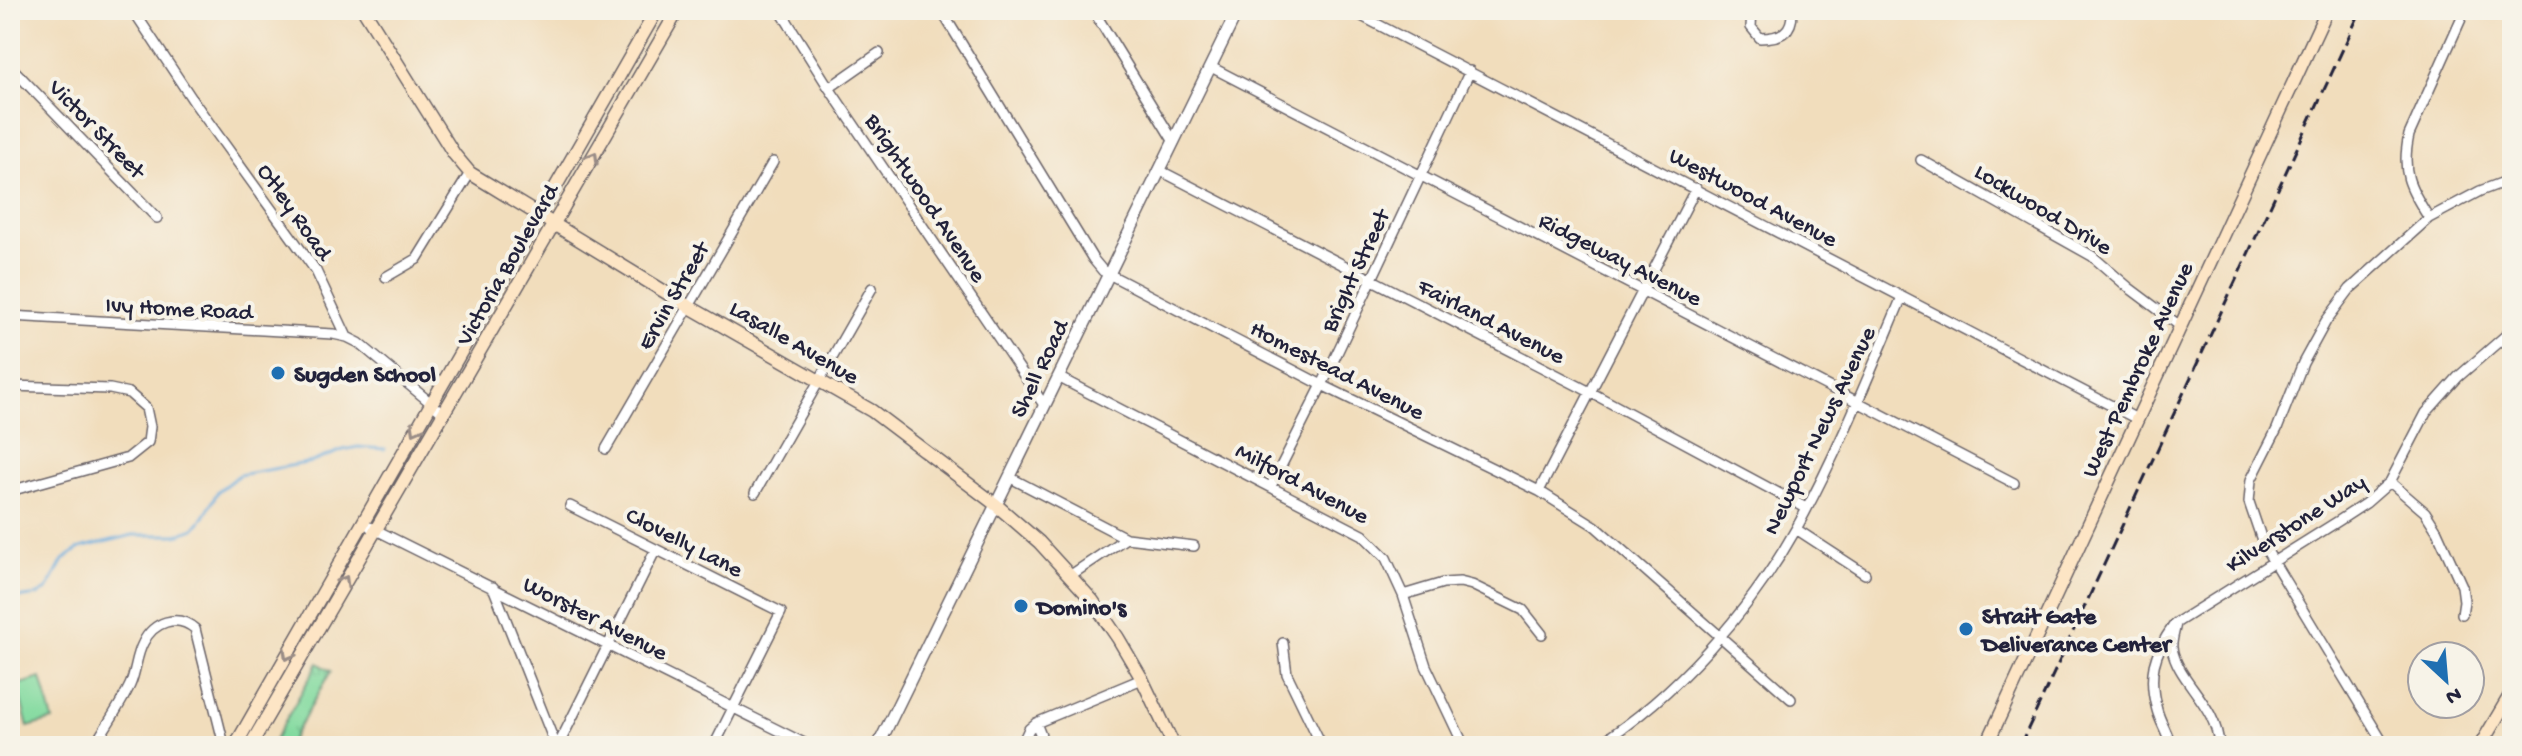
<svg xmlns="http://www.w3.org/2000/svg" width="2522" height="756" font-family="'Gochi Hand',sans-serif">
<defs>
<pattern id="park-tufts" width="24" height="20" patternUnits="userSpaceOnUse" patternTransform="scale(2)"><rect width="24" height="20" fill="#82da9f"/><path d="M3 7l-1-3M5 7V3M7 7l1-3M15 17l-1-3M17 17v-4M19 17l1-3" fill="none" stroke="#70bb8a"/></pattern>
</defs>
<rect width="100%" height="100%" fill="#f7f3e8"/>
<filter id="ink" filterUnits="userSpaceOnUse"><feTurbulence type="fractalNoise" baseFrequency=".0125" numOctaves="2"/><feDisplacementMap in="SourceGraphic" scale="16" xChannelSelector="R" yChannelSelector="G"/><feConvolveMatrix kernelMatrix="1 2 1 2 8 2 1 2 1" color-interpolation-filters="sRGB"/></filter>
<filter id="wash" filterUnits="userSpaceOnUse"><feTurbulence type="fractalNoise" baseFrequency=".006" numOctaves="4" result="noise"/><feDisplacementMap in="SourceGraphic" scale="32" xChannelSelector="R" yChannelSelector="G"/><feGaussianBlur stdDeviation="1.8" result="paint"/><feColorMatrix in="noise" values="0 0 0 0 0 0 0 0 0 0 0 0 0 0 0 0 0 1.4 0 .05"/><feComposite in="paint" operator="in"/></filter>
<g filter="url(#wash)">
<rect width="100%" height="100%" fill="#f1ddbc"/>
<path fill="url(#park-tufts)" stroke="#527e6d" stroke-width="2" d="M318,663l13,8 -43,75h-17z"/>
<path fill="#82da9f" stroke="#527e6d" stroke-width="2" d="M41,678l12,42 -25,7 -11,-42z"/>
<g fill="none" stroke-linecap="round" stroke-linejoin="round">
<path stroke="#66a8da" stroke-width="3" d="M10,603l7,-5 21,-3 9,-5 16,-30 17,-12 53,-13h44l17,-6 10,-12 14,-26 21,-16 73,-13 31,-12 15,-3 27,2"/>
</g>
</g>
<g filter="url(#ink)">
<g fill="none" stroke-linecap="round" stroke-linejoin="round">
<g stroke="#6a6368" stroke-width="12">
<path id="minor" d="M133,10l61,92 122,169 31,66 12,6 85,71
M780,10l49,78 215,317
M941,10l152,249 10,12 219,114 217,106 56,35 196,173
M1093,10l81,132
M1350,10l787,409
M1752,10l-1,17 9,11c21,0 33,-6 32,-28
M10,66l147,152
M1211,67l803,416
M829,88l50,-35
M1921,160l171,96 36,31 52,39
M1159,170l431,222 216,116
M2429,218c-20,-31 -28,-46 -20,-83l56,-125
M386,277l31,-18 53,-86
M10,316l323,18 14,3
M1058,377l305,158 23,23 17,37 23,71 38,80
M10,386l100,3 19,4 17,15 4,19 -2,15 -20,16 -118,33
M606,449l167,-287
M1009,477l117,61 68,8
M2390,482l35,30 12,19 25,55 2,15 -2,13
M1271,486l51,-101 148,-314
M1539,491l157,-303
M755,493l117,-205
M570,506l211,106 -67,134
M370,527l440,219
M1796,529l69,45
M1071,575l55,-37
M493,587l63,159
M1403,595l40,-12 17,-1 12,3 51,25 19,24
M1283,643l4,31 35,72
M1036,723l9,23
M94,746c12,-20 26,-40 36,-61 6,-13 6,-29 13,-42 10,-21 34,-30 52,-14l28,112 10,5
M558,746l98,-197
M1021,746l8,-17 7,-6 106,-44
M1596,746c80,-50 154,-135 200,-217 41,-74 73,-154 106,-232
M2171,746c-3,-13 -11,-24 -14,-36 -10,-35 -3,-57 17,-85
M2219,746c-2,-42 -41,-64 -47,-98 -1,-7 3,-18 4,-25l164,-103 26,-17 24,-21 36,-69 32,-36 54,-47
M2385,746l-121,-200 -15,-44 2,-22 26,-51 26,-66 23,-42 24,-32 79,-71 51,-27 32,-12"/>
</g>
<g stroke="#6a6368" stroke-width="14">
<path id="tertiary" d="M878,746l360,-736"/>
</g>
<g stroke="#6a6368" stroke-width="15">
<path id="secondary" d="M364,10l90,144 16,19 218,133 184,105 123,93 44,38 53,58 26,38 24,41 32,67
M235,746l422,-736
M250,746l428,-736
M1986,746l341,-736
M2480,746l32,-54"/>
</g>
<use href="#minor" stroke="#fff" stroke-width="9"/>
<use href="#tertiary" stroke="#fff" stroke-width="11"/>
<use href="#secondary" stroke="#fde5c5" stroke-width="12"/>
<path stroke="#22223b" stroke-width="3" stroke-dasharray="12 6" stroke-linecap="butt" d="M2020,746l341,-736"/>
</g>
<defs><path id="oneway-chevron" d="M-2-3.5L2.5 0L-2 3.5" fill="none" stroke-width="1.6" stroke-linecap="round" stroke-linejoin="round" transform="scale(2)"/></defs>
<g stroke="#9a8d87">
<use href="#oneway-chevron" transform="translate(593 157) rotate(-60)"/>
<use href="#oneway-chevron" transform="translate(416 429) rotate(119)"/>
<use href="#oneway-chevron" transform="translate(344 581) rotate(-60)"/>
<use href="#oneway-chevron" transform="translate(288 655) rotate(120)"/>
</g>
</g>
<g fill="#1f6fb2" stroke="#f7f3e8" stroke-width="3">
<circle cx="278" cy="373" r="8"/>
<circle cx="1021" cy="606" r="8"/>
<circle cx="1966" cy="629" r="8"/>
</g>
<g text-anchor="middle" stroke-width="8" stroke-linejoin="round" paint-order="stroke">
<g font-size="24" fill="#22223b" stroke="#f7f3e8">
<text transform="translate(98 128) rotate(46)" y="8">Victor Street</text>
<text transform="translate(1754 196) rotate(28)" y="8">Westwood Avenue</text>
<text transform="translate(927 197) rotate(56)" y="8">Brightwood Avenue</text>
<text transform="translate(2044 208) rotate(31)" y="8">Lockwood Drive</text>
<text transform="translate(296 211) rotate(55)" y="8">Otley Road</text>
<text transform="translate(1621 258) rotate(27)" y="8">Ridgeway Avenue</text>
<text transform="translate(506 264) rotate(-60)" y="8">Victoria Boulevard</text>
<text transform="translate(1354 270) rotate(-65)" y="8">Bright Street</text>
<text transform="translate(672 295) rotate(-60)" y="8">Ervin Street</text>
<text transform="translate(179 307) rotate(3)" y="8">Ivy Home Road</text>
<text transform="translate(1492 320) rotate(27)" y="8">Fairland Avenue</text>
<text transform="translate(795 341) rotate(30)" y="8">Lasalle Avenue</text>
<text transform="translate(1038 368) rotate(-64)" y="8">Shell Road</text>
<text transform="translate(1338 369) rotate(27)" y="8">Homestead Avenue</text>
<text transform="translate(2136 369) rotate(-65)" y="8">West Pembroke Avenue</text>
<text transform="translate(1818 430) rotate(-64)" y="8">Newport News Avenue</text>
<text transform="translate(1303 482) rotate(28)" y="8">Milford Avenue</text>
<text transform="translate(2295 522) rotate(-33)" y="8">Kilverstone Way</text>
<text transform="translate(685 541) rotate(27)" y="8">Clovelly Lane</text>
<text transform="translate(596 617) rotate(27)" y="8">Worster Avenue</text>
</g>
<g font-size="24" font-weight="bold" fill="#22223b" stroke="#f7f3e8" text-anchor="start">
<text x="294" y="381">Sugden School</text>
<text x="1037" y="614">Domino's</text>
<text x="1982" y="623">Strait Gate<tspan x="1982" dy="28">Deliverance Center</tspan></text>
</g>
</g>
<rect width="2522" height="756" fill="none" stroke="#f7f3e8" stroke-width="40"/>
<g transform="translate(2446 680) rotate(154)"><circle r="38" fill="#f7f3e8" stroke="#a29fa3" stroke-width="2"/>
<path d="M0-6L14 30L0 20L-14 30Z" fill="#1f6fb2"/>
<text y="-12" font-size="22" font-weight="bold" text-anchor="middle" fill="#22223b">N</text>
</g>
</svg>
